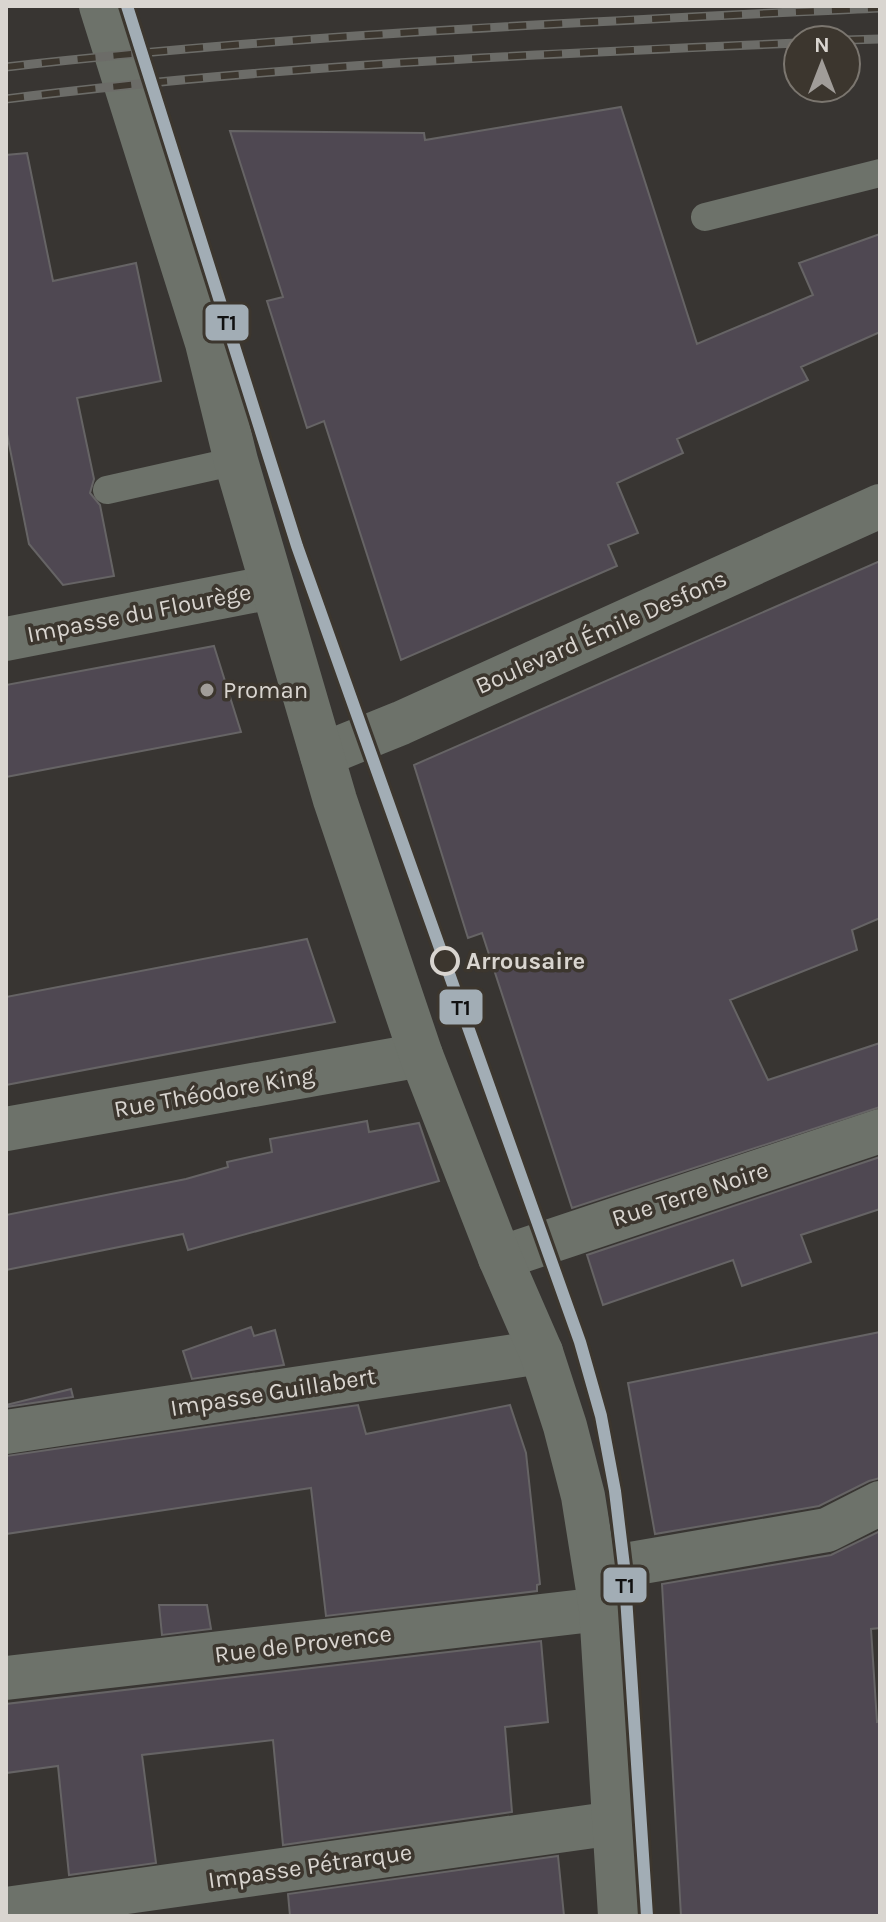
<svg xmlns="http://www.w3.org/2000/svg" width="886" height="1922" font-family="Karla,sans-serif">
<rect width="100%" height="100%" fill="#383532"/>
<path fill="#4f4852" stroke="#666465" stroke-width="2" d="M621,107l76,237 116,-49 -14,-32 81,-29v98l-79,35 7,13 -131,59 6,14 -66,30 21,50 -30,12 9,21 -216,94 -77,-239 -17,7 -40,-127 16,-4 -53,-166 194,2 1,7z
M27,153l26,128 83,-18 25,118 -84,17 17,81 -4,14 10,12 14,71 -51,9 -34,-41 -23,-115v-274z
M880,561v357l-28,12 5,20 -127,50 38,80 112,-37v64l-308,101 -90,-275 -14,5 -54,-173z
M214,646l27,86 -235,45v-92z
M307,939l28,83 -329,63v-88z
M367,1121l2,11 50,-9 20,58 -251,69 -5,-16 -177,36v-55l180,-36 42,-12 -1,-5 45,-10 -2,-13z
M880,1157v52l-79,26 10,27 -69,24 -9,-26 -130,45 -16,-50z
M251,1327l3,9 21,-6 9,35 -92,14 -9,-28z
M880,1332v146l-11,3 -50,25 -164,28 -27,-151z
M71,1389l2,8 -67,10v-2z
M358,1405l8,29 144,-29 16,48 14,131 -3,1v6l-211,25 -15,-128 -305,46v-78z
M880,1531v97l-9,1 6,93 3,-1v195h-199l-19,-332 169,-29z
M159,1605h48l4,24 -49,6z
M541,1641l7,81 -43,5 7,85 -229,33 -10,-105 -131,15 14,108 -87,12 -11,-109 -52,7v-69z
M558,1856l6,60h-274l-2,-22z"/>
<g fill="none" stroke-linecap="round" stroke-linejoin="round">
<path stroke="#6d726a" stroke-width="28" d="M705,217l175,-44
M107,490l129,-29"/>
<path stroke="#6d726a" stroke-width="44" d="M6,639l266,-52
M322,755l79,-32 479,-217
M6,1129l415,-74
M500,1258l380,-127
M6,1432l535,-80
M596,1570l231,-40 53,-27
M6,1678l595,-69
M6,1909l609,-86"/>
<path stroke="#6d726a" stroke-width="44" d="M101,6l106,337 29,118 99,339 86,255 79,203 41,94 24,74 18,70 18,113 19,307"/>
<g stroke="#6c6c68" stroke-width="9">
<path id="rail" d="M846,40l34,-1
M6,67c290,-33 582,-45 874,-59
M6,99c263,-33 527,-45 792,-56"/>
</g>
<use href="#rail" stroke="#3c362e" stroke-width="6" stroke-dasharray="18" stroke-linecap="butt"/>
<g stroke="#3c362e" stroke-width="18">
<path id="tram-1" d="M127,6l170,540 283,796 21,74 14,75 9,75 23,350"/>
</g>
<use href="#tram-1" stroke="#a2adb5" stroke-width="12"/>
</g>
<circle fill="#a19d99" stroke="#3c362e" stroke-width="3" cx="207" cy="690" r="8"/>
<circle fill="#3c362e" stroke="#d9d5d0" stroke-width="4" cx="445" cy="961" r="13"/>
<g text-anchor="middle" stroke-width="7" stroke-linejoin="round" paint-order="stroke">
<g font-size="24" fill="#d9d5d0" stroke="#3c362e">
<text transform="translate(139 613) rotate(-11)" y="8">Impasse du Flourège</text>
<text transform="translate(601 632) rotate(-24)" y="8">Boulevard Émile Desfons</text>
<text transform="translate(214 1092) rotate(-10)" y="8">Rue Théodore King</text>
<text transform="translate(690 1194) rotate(-18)" y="8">Rue Terre Noire</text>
<text transform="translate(273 1392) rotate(-9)" y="8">Impasse Guillabert</text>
<text transform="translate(303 1644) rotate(-7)" y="8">Rue de Provence</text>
<text transform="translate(310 1866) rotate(-8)" y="8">Impasse Pétrarque</text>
</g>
<g font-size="24" fill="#d9d5d0" stroke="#3c362e" text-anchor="start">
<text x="223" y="698">Proman</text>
</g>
<g font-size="24" font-weight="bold" fill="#d9d5d0" stroke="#3c362e" text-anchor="start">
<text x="466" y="969">Arrousaire</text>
</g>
</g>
<g stroke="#3c362e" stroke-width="3">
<rect x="204" y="303" width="46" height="39" rx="8" fill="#a2adb5"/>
<rect x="438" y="988" width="46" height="38" rx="8" fill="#a2adb5"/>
<rect x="602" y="1566" width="46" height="38" rx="8" fill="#a2adb5"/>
</g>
<g font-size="22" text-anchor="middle" font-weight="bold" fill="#111">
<text x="227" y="330">T1</text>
<text x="461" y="1015">T1</text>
<text x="625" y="1593">T1</text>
</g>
<rect width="886" height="1922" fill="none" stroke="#d9d5d0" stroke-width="16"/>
<g transform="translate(822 64)"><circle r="38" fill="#3c362e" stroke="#7b766f" stroke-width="2"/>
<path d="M0-6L14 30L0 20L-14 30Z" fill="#a19d99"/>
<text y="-12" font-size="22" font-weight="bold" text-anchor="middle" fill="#d9d5d0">N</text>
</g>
</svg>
